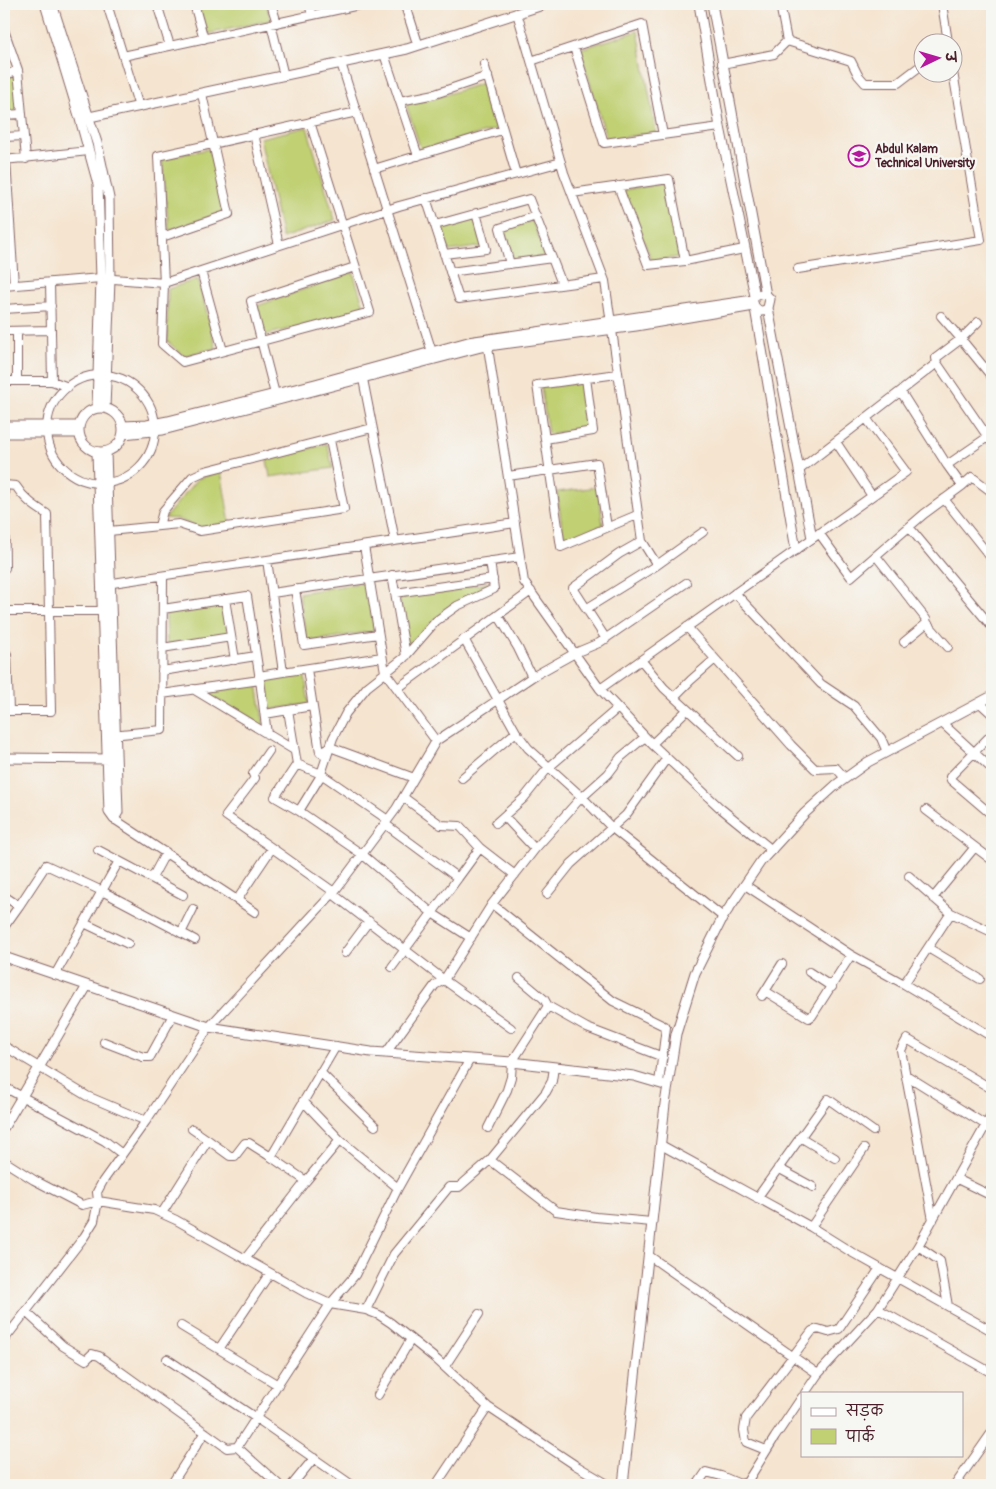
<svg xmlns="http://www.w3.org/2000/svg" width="996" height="1489" font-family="Pangolin,'Playpen Sans Deva',sans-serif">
<rect width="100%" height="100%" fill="#f6f6f2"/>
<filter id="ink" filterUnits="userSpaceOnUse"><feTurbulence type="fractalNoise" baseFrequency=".02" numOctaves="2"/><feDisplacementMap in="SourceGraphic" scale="10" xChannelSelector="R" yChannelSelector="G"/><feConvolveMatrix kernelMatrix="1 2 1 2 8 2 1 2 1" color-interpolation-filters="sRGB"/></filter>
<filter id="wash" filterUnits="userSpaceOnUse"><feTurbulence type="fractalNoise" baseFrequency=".0096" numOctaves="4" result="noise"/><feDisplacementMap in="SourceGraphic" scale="20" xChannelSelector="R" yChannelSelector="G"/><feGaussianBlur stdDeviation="1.12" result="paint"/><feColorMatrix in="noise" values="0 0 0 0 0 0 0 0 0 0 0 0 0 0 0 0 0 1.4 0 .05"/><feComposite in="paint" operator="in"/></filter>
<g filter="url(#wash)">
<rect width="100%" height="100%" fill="#f5e4cf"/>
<path fill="#c0d072" stroke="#85784e" d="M198,4h68l5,16 -64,14z
M638,31l18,101 -49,8 -27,-91z
M15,75l4,36 -15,1v-32z
M483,83l14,46 -76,21 -15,-46 29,-6z
M307,127l28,93 -53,18 -22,-100z
M209,149l15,63 -55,18 -7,-72z
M666,183l13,74 -27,4 -29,-71z
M474,217l9,29 -34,5 -8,-25z
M532,221l14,35 -34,5 -8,-31z
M353,272l12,38 -100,25 -8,-29z
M198,279l18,69 -32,8 -17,-15 1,-52z
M583,381l7,47 -42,6 -7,-47z
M327,444l6,24 -63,9 -3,-17z
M221,471l9,53 -31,4 -21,-9 -13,-1 32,-39z
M598,487l5,38 -39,16 -7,-49z
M367,582l7,49 -67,11 -8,-49z
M489,583v6l-42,19 -40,38 -8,-50z
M223,604l5,31 -61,9 -1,-31z
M304,671l5,33 -42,6 -5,-33z
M257,683l7,44 -62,-36z"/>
</g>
<g filter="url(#ink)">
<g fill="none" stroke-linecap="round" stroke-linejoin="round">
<g stroke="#866464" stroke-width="10">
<path id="minor" d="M107,4l32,103
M157,4l13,42
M194,4l10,35
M271,4l6,19
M309,4l3,11
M780,4l7,37
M942,4l6,38
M517,13l47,160 41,108 37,260 -23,13 -46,34 33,51
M271,24l13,52
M4,30l14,40 8,89
M574,47l30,96 116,-16
M384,54l34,102
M123,56l241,-52
M531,61l111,-37 21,111
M341,63l91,289
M484,64l32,110
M722,64l52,-10 13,-13 64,20 7,14 7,8h33l21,-16 5,-1
M4,76l14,-6
M400,101l35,-7 53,-18
M4,115l18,-1
M310,122l60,190 -187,50 -21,-18 2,-61 -6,-127 199,-44
M254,134l25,111
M4,137l20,-1
M4,160l85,-9
M6,160l8,125
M374,169l128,-39
M618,186l30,79 37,-4 59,-12
M572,193l97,-14 16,82
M426,198l33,101 145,-20
M435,225l94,-26 33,85
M162,237l67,-23 -27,-120
M444,254l42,-5 -10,-36
M510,264l-10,-36 36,-12
M798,269l183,-29 -28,-168
M201,271l22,80
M450,272l102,-14
M50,283l2,98
M4,286l97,-8 63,5 235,-77 162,-44
M4,309l47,-3
M941,316l20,23 17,-17
M4,331l47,-1
M487,341l37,241 76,107 306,-217 -40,-54
M362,374l33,167
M617,374l-80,11 24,162 76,-32
M47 429a54 54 0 1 1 108 0a54 54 0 1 1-108 0Z
M992,377l-31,-38 -25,19 1,5 55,80
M4,381h48l16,6
M17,381v-50
M901,392l46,73
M275,394l-24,-93 104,-34
M545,439l48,-8 -7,-53
M836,442l36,54
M799,470l138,-107
M508,476l89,-13 10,64
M962,486l-15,-21 45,-31
M944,499l48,60
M159,526l4,-15 29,-34 13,-6 167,-43
M909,527l83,100
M109,531l70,-7 21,7 144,-22 -14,-69
M819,533l32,44 73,-63 38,-28 10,-9 20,15
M642,541l15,24 46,-33
M876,556l50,63 1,4 21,24
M267,560l16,112 99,-15
M4,568h1l-1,-83 12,1c8,13 18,20 31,28l4,197h-47
M392,575l14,81
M106,584l409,-61
M295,589l9,56 74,-11
M272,593l248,-36
M395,593l98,-14
M735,593l86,91 33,22 27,32 6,14
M225,599l10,61
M163,609l84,-13 13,84
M586,609l71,-44
M4,611h98
M498,615l20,33 14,29
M687,627l104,118 24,24 21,-1 9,10
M464,639l52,93 12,16 55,50 29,30 111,89
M904,642l23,-19
M162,648l69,-11
M4,654h3l2,57
M641,660l23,28 74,68
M307,669l13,83 3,2
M162,671l94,-15
M259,676l24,-4
M398,688l133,-97
M193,689l101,61
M600,689l52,55 67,63 53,43
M162,694l98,-14 7,54
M674,697l17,-17 24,-21
M980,703l12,11
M288,710l9,54 -22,33 24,14
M265,714l47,-8
M942,723l50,46
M992,734l-42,43 1,3 41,35
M111,735l51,-5 1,-154
M436,741l96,-64 43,-24 24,-10 87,-60
M652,744l35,-34
M269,751l-16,23 2,4 -29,38 46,32
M320,752l10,-5 84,31
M297,764l24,10 67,46
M462,778l54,-46
M403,797l38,28 19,1 20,22 35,27
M926,810l66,50
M114,819l123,81 35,-52 62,44 62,-83 40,-68 -51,-69 -21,-126
M496,823l28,-25 24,-30 70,-60
M385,824l73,54 -66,89
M535,849l43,-48 30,-27 13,-17 24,-20
M98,850l21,11
M909,876l42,37 41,19
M152,878l14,-26
M458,878l22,-30
M745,885l106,70 53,29 85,51
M334,892l-125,135 -63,94 -43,60 -6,11 1,9 56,9 22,10 130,73 24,11 36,6 13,5 12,8 46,37 51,47 87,58 34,20
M333,894l111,86 48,-76 43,-55 -31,-33
M547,894l24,-30 55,-49 41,-57
M4,896l15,10 27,-41 56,26 17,-30 64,34
M933,898l42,-51
M237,900l18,12
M492,904l121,97 53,26 -7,56
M84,923l44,21
M4,927l15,-21
M181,933l12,-24
M471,938l-39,-25 -69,-58 -64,-44 21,-34 13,-39 13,-25 21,-26 37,-29 32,-37 21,-15 37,-17 -4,-28
M928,948l52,31
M345,953l24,-32
M809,972l23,15
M55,975l47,-84 93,49
M519,978l25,21 4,7
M904,984l47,-71
M765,991l44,27 3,-2 39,-61
M762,996l20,-32
M104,1042l39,15h7l23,-42
M4,1046l83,50 59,25
M386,1053l49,-68 9,-5 67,48
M320,1072l55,54
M906,1075l80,50
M4,1087l101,54 17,13
M303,1101l37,39 -34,41
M488,1128l19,-38 4,-13 1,-15 36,-56 39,22 76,29
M192,1129l16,11
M800,1137l35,21
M661,1145l150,82 40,25 141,79
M490,1160l56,-68 6,-11 2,-14
M4,1161l30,19 48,25 16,-4 -4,20 -10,16 -80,103
M778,1168l35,19
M957,1179l35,17
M398,1188l72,-129
M757,1198l71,-99 45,32
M162,1213l46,-73 22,16h5l10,-13h4l22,14
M933,1220l-32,-170 6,-11 85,50
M811,1227l53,-78
M918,1246l22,15 8,45
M648,1255l170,119
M245,1259l61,-78 -35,-24 65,-111
M878,1309l114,64
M366,1310l28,-56 55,-67h10l31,-27 66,51 40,6 56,5
M26,1312l37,34 23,14 6,-6 7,2 128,92 10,-1 93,-143 25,-29 43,-87 -58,-48
M181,1326l97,59
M219,1349l51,-76
M167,1359l89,59 96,67
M445,1366l34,-52
M805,1393l13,-19 60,-65 40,-63 74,-132
M378,1395l33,-56
M237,1447l41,37
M766,1450l-20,-8 -2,-12 2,-12 66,-87 6,-2 10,3 11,-3 41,-61
M171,1485l34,-53
M292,1485l22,-27
M436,1485l52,-78
M587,1485l6,-9
M697,1485l9,-13 15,4 19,8 7,-2 28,-45 27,-40
M955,1485l37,-53"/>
</g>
<g stroke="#866464" stroke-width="11">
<path id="tertiary" d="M45,4l35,115 18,65 3,94 -4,129
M52,4l45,139 12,55 1,82 -5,128
M405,4l13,41
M699,4l21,123 35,169
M712,4l54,291
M80,119l327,-70 139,-45
M761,294l5,1 4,4 -2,9 44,230
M753,302c1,8 9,12 15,6
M755,308l41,242
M79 430a22 22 0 1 1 44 0a22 22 0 1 1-44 0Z
M4,426h75
M123,426l24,-1 21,-4 147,-37 153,-42 285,-42
M4,433h75
M123,434l40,-4 318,-83 155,-21 118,-20
M97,452l12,360 5,7 4,-7 -12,-360
M4,758l107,1
M4,957l205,70 162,25 141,10 122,14 34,10
M4,1127l83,-141
M623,1485l42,-381 11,-70 19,-61 28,-56 38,-56 44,-48 31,-28 32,-23 124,-66"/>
</g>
<use href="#minor" stroke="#fff" stroke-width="8"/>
<use href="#tertiary" stroke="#fff" stroke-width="9"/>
</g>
</g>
<defs>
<g id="university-ring" transform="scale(1.125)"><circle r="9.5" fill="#f6f6f2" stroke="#b5179e" stroke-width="1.5"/><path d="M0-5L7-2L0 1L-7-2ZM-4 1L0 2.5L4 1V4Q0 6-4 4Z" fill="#b5179e"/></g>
</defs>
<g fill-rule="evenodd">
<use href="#university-ring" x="859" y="156"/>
</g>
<g text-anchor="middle" stroke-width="5" stroke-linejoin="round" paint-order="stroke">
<g font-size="12" font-weight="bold" fill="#4a1f2b" stroke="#f6f6f2" text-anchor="start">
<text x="875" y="153">Abdul Kalam<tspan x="875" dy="14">Technical University</tspan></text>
</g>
</g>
<rect width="996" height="1489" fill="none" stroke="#f6f6f2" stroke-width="20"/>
<rect x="801" y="1392" width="162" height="65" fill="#f6f6f2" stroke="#b1a0a2"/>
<rect x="811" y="1408" width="25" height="8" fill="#ffffff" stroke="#b1a0a2"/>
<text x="846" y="1416" font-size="15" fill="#4a1f2b">सड़क</text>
<rect x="811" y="1429" width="25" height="15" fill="#c0d072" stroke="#b1a0a2"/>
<text x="846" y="1442" font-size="15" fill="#4a1f2b">पार्क</text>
<g transform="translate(938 58) rotate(85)"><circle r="24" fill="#f6f6f2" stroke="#b1a0a2"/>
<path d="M0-4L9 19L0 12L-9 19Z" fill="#b5179e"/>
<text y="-8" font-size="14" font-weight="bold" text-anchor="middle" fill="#4a1f2b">उ</text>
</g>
</svg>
